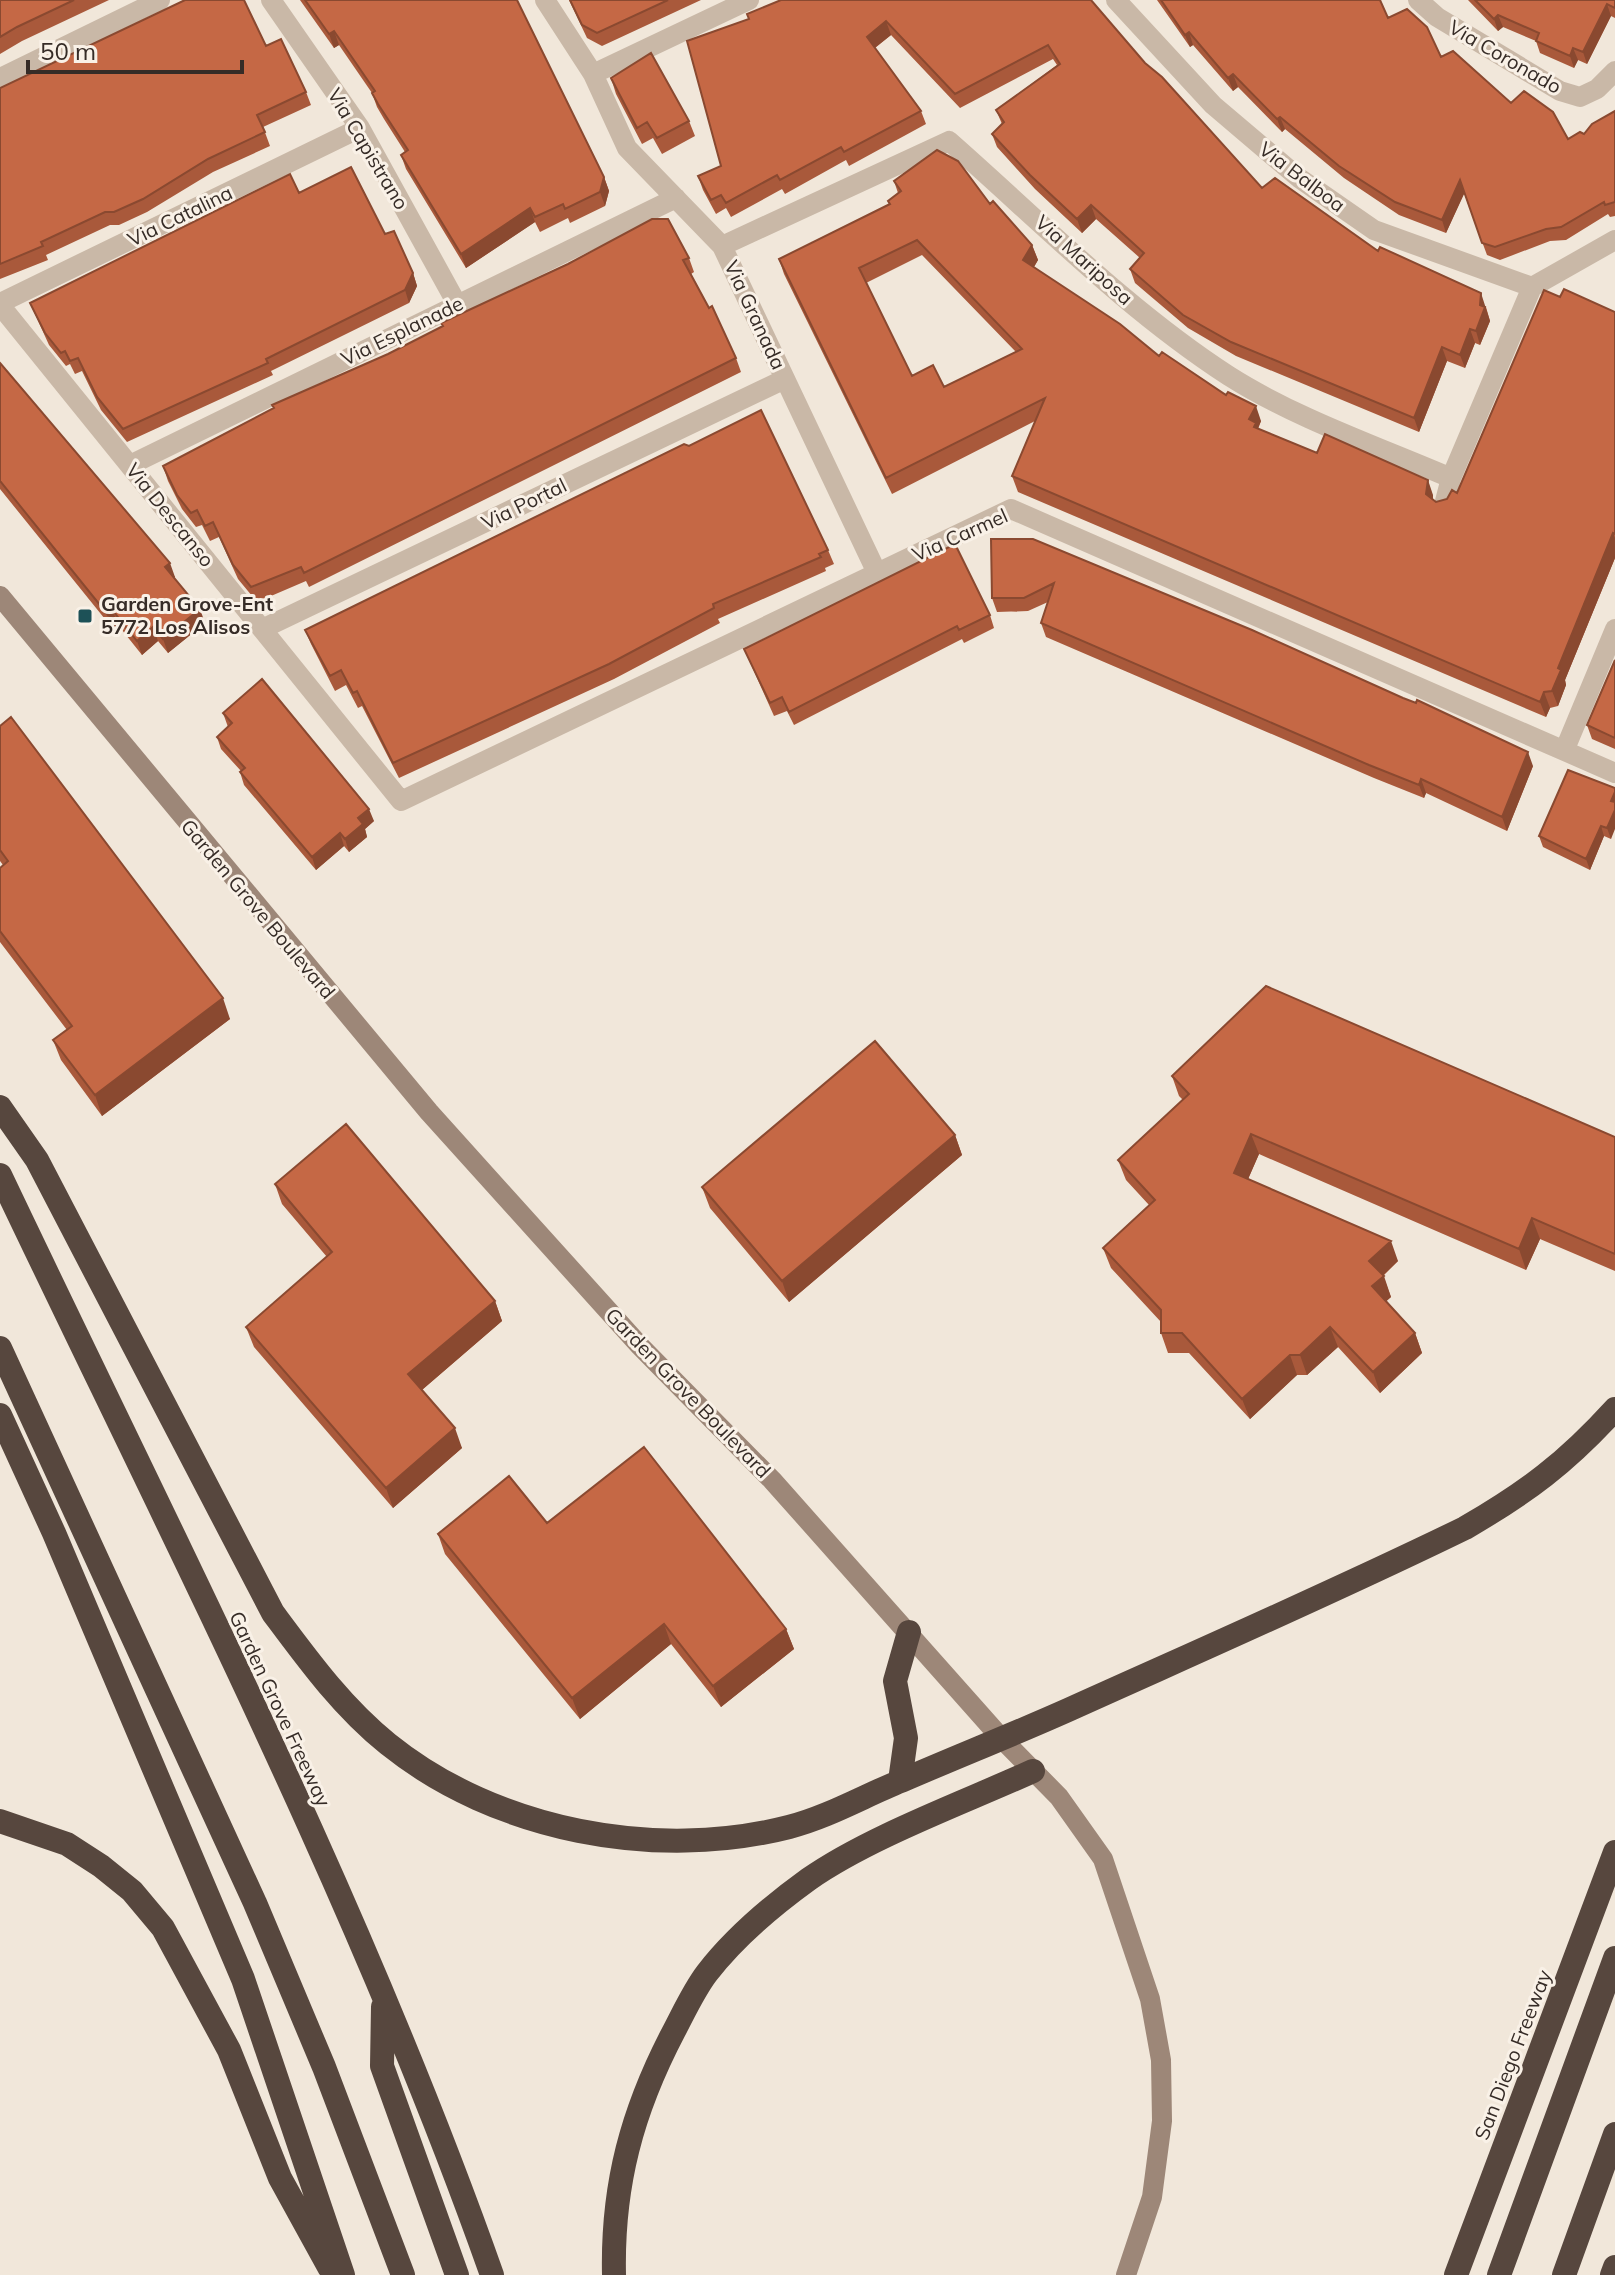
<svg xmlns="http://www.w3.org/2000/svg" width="1615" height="2275" font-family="Mulish,sans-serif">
<rect width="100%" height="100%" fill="#f1e7da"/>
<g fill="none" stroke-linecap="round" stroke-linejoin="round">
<path stroke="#c9b8a7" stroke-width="20" d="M271,0l89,128 97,176
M545,0l48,74 34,74 95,98 155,327
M1116,0l97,105 86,73 75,52 158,57
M1418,0l19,17 123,74 20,6 17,-8 18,-18
M593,74l156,-74
M0,78l160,-78
M722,246l227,-105c91,80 178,169 280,235 66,42 150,71 222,102
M0,303l360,-175
M0,305l401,496 610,-292 604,264
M130,465l546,-267
M1444,505l7,-27 81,-191 83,-47
M262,629l523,-250
M1565,749l50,-120"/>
<path stroke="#9d8778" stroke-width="20" d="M0,596l429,516 211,234 132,134 230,259 57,58 44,62 47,140 11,61 1,61 -10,76 -26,78"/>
<path stroke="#57473e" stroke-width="24" d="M0,1107l37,53 236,453c35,47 69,94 115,131 108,87 268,117 401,83 39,-10 75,-31 112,-46 55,-24 111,-46 167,-71 133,-60 266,-118 397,-182 62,-36 101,-65 150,-119
M0,1175c172,362 358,721 492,1100
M0,1348l255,555 69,164 79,208
M0,1415l54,118 189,446 100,296
M900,1781l6,-43 -11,-57 14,-49
M0,1821l67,23 34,22 31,25 31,37 66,122 51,128 49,89
M383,2007l-1,59 75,209
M614,2275c-2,-90 18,-164 60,-244 10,-19 20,-41 33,-58 27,-35 66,-68 102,-94 60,-42 156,-77 224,-108
M1456,2275l159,-423
M1499,2275l116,-317
M1564,2275l51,-141
M1612,2275l3,-8"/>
</g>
<path fill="#a9593b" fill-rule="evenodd" d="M0,0h109l-87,41 -22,13z
M300,0h217l87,177 5,14 -4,15 -35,17 -2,-5 -28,14 -5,-10 -69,46 -60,-99 -5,-14 4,-3 -21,-33 -7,-12 -5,-14 -33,-48 -5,3z
M569,0h132l-99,46 -15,-8z
M1091,0l54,63 117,125 116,63 108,56 4,14 -10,24 -5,-2 -10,25 -18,-7 -28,71 -183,-76 -48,-28 -53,-45 -5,-14 10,-11 -44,-39 -14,14 -47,-44 -38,-42 -5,-13 10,-10 -6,-14 61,-45 -4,-6 -93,49 -69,-73 -16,13 46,63 5,13 -77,42 -3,-6 -61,34 -3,-5 -51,28 -5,-9 -10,6 -13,-24 -5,-14 23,-10 28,-147z
M1157,0h223l8,18 53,39 127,82 16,-5 31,-23v105l-5,1 -2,-3 -42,26 -16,1 -50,19 -13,-5 -23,-62 -18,40 -47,-18 -55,-37 -59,-49 -3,3 -44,-45 -5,4 -40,-46 -3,2z
M1468,0h147v18l-4,-2 -24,48 -9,-4 -4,8 -34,-15 -4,-12 -33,-14 -5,4z
M266,46l40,46 5,13 -48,22 7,19 -57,26 -66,40 -28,13h-9l-64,30 2,5 -48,19v-191z
M611,78l78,43 6,15 -33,18 -9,-16 -11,6 -26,-50z
M894,181l96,23 42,41 6,15 -4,7 125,89 102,65 -3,8 59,24 116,42v5l3,2 11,-3 10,-6 103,-196 55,15v246l-50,122 1,5 -8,21 -8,2 -4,9 -528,-225 -6,-16 23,-55 -143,73 -108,-220 -5,-15 110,-54 -1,-4 10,-8zM922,255l94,97 -72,35 -32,-11 -46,-93z
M299,193l86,41 28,39 4,13 -8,17 -138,68 2,4 -146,67 -26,-32 -19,-39 -7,3 -5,-10 -4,2 -17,-21 -19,-42z
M689,258l5,14 -3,2 45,84 5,14 -432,215 -3,-6 -49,21 -19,-23 -19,-42 -9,4 -8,-16 -6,2 -14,-18 -14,-28 -5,-15z
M0,363l175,214 -1,1 31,45 -37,30 -10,-12 -16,14 -24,-30 -5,4 -113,-140z
M991,539l542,227 -26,65 -81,-38 -2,5 -50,-20 -328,-141 -5,-14 7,-21 -20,9 -31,1 -5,-14z
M828,550l6,14 -9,4 1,3 -108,48 2,4 -106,56 -215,99 -37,-72 -4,2 -12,-23 -11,6 -24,-47 -6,-14z
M990,615l4,13 -30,15 -2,-4 -168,86 -7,-14 -13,5 -30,-67z
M1615,660v89l-23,-10 -5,-14z
M223,713l151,108 -9,8 2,8 -18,15 -5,-6 -28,24 -72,-85 -4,-13 1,-1 -20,-22 -4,-12 11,-10z
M0,726l230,293 -128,97 -41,-56 -8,-20 14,-10 -67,-88v-74l3,-3 -3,-4z
M1615,788l-4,51 -7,-3 -14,34 -47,-23 -4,-11z
M1172,1076l443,61v134l-75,-32 -14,31 -267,-116 -11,25 150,82 -15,15 8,21 -5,4 29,32 7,20 -42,40 -42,-46 -31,28h-10l-47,44 -61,-66h-21l-7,-20v-11l-50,-54 -8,-20 46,-43 -23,-25 -8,-20 65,-60 -4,-4z
M955,1135l7,20 -173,147 -79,-94 -8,-21z
M275,1184l220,117 7,20 -80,69 40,58 -69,60 -139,-161 -8,-20 81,-70 -45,-53z
M547,1523l239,106 8,20 -73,58 -50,-63 -91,75 -135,-165 -7,-20z"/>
<path fill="#8a4930" d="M1607,4l4,12 -24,48 -4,-12z
M1498,15l5,12 -5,4 -4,-12z
M886,21l5,14 -19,15 -5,-13z
M334,31l5,14 -5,3 -5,-14z
M1189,32l4,13 -3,2 -5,-12z
M1573,48l5,12 -4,8 -4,-12z
M1233,74l5,13 -5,4 -5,-13z
M1280,117l5,12 -3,3 -5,-13z
M604,177l5,14 -4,15 -5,-14z
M1460,180l5,12 -19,41 -4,-13z
M1091,205l5,14 -14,14 -5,-14z
M530,208l5,14 -69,46 -5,-14z
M1032,245l6,15 -9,15 -6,-15z
M413,273l4,13 -8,17 -4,-13z
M1481,293l9,28 -10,24 -4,-14z
M1470,329l5,14 -10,25 -5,-13z
M1442,347l5,14 -28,71 -5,-14z
M1256,406l5,15 -3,7 4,10 -13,-19z
M1428,480l5,15 -1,14 -6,-15z
M1613,533l2,5v20l-50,122 1,5 -8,21 -6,-15 6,-23z
M170,563l5,14 -5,4 -5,-14z
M200,609l5,14 -37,30 -5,-14z
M113,611l5,14 -5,4 -5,-14z
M153,627l5,14 -16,14 -5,-14z
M1544,692l6,16 -4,9 -6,-15z
M1528,752l5,14 -26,65 -5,-14z
M1421,779l5,14 -2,5 -5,-13z
M1615,792v37l-4,10 -4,-11 4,-27z
M369,809l5,12 -9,8 2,8 -18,15 -4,-13 13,-21z
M1601,826l3,10 -14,34 -4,-11z
M340,833l4,13 -28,24 -4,-13z
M223,998l7,21 -128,97 -7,-21z
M1251,1134l8,20 -17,39 -8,-20z
M955,1135l7,20 -173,147 -7,-21z
M1532,1218l8,21 -14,31 -7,-21z
M1391,1241l7,20 -21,20 -8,-20z
M1384,1276l7,21 -11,10 -8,-21z
M495,1301l7,20 -86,74 -8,-21z
M1330,1327l8,20 -31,28 -7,-20z
M1415,1333l7,20 -42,40 -7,-21z
M1290,1355l7,20 -47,44 -8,-20z
M455,1428l7,20 -69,60 -7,-20z
M664,1624l7,20 -91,75 -8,-21z
M786,1629l8,20 -73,58 -8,-21z"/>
<path fill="#c56845" stroke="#8a4930" stroke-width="2" fill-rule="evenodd" d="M0,0h74l-57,27 -17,10z
M185,0h59l22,46 15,-7 25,53 -49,23 8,17 -57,27 -65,40 -29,13h-9l-64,30 2,4 -43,18v-176z
M305,0h212l87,177 -4,15 -35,17 -2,-5 -28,13 -5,-9 -69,46 -60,-99 7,-5 -30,-46 -6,-11 3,-2 -41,-60 -5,3z
M570,0h98l-71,33 -15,-8z
M781,0h310l54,63 17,14 100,111 13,-10 103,73 2,-4 101,46 -1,12 5,2 -9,24 -6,-2 -10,26 -18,-8 -28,71 -183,-76 -48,-27 -53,-46 14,-16 -53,-48 -14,14 -47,-44 -38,-41 12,-12 -8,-12 64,-46 -12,-19 -93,49 -69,-73 -19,16 54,74 -77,41 -3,-5 -61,33 -3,-5 -51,28 -5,-8 -10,5 -13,-24 23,-10 -34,-125 62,-22 -2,-5z
M1161,0h219l8,18 19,-9 20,18 14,30 12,-6 58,52 13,-12 29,21 15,27 12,-7 4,2 8,-10 23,-13v91l-10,3 -1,-3 -43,25 -15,2 -51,18 -13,-4 -22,-63 -18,40 -47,-18 -56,-36 -59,-49 -3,2 -44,-45 -5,4 -39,-46 -4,3z
M1475,0h140v8l-8,-4 -24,48 -10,-4 -3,8 -34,-15 3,-8 -41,-18 -4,4z
M651,53l38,68 -32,17 -10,-16 -10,6 -26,-50z
M937,150l21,11 32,43 3,-3 39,44 -9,15 97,64 39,32 3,-4 64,43 2,-3 28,14 -7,13 7,4 -2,4 63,26 8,-19 103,46 -2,14 10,8 11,-3 5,-9 5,3 87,-203 16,7 4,-8 51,23v222l-2,-1 -55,135 3,2 -9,21 -8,1 -4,10 -528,-226 33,-78 -159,80 -107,-219 111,-55 -2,-3 13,-10 -7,-10zM917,240l105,109 -78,38 -11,-22 -21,11 -53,-108z
M351,167l34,67 9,-3 19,42 -8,17 -139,69 2,4 -145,66 -26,-32 -19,-39 -8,3 -5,-10 -4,2 -16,-20 -15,-30 260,-129 9,19z
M652,219h16l21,39 -6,2 26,48 3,-2 24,52 -432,215 -3,-6 -50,20 -18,-22 -20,-43 -8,4 -8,-16 -6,3 -14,-18 -14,-29 111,-58 -2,-3 116,-51 55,-28 -2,-3 127,-59z
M0,363l170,200 -5,4 35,42 -37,30 -10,-12 -16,14 -24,-30 -5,4 -108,-134z
M761,410l67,140 -9,4 2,3 -108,47 1,4 -105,56 -216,99 -36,-72 -4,2 -12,-23 -11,6 -25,-46 379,-186 5,2z
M991,539h42l219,91 151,68 13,5 1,-3 111,52 -26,65 -81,-38 -2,6 -50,-20 -328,-142 13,-40 -30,15h-32z
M955,544l35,71 -31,15 -2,-4 -168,86 -7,-15 -12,6 -26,-54z
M1615,660v78l-28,-13z
M262,679l107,130 -11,9 5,6 -18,15 -5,-6 -28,24 -72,-85 5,-4 -28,-31 15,-14 -9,-10z
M11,717l212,281 -128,97 -42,-55 19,-14 -72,-95v-63l8,-7 -8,-11v-124z
M1568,770l47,18v4l-4,9 4,1v8l-8,18 -6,-2 -15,33 -47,-23z
M1266,986l349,151v117l-83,-36 -13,31 -268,-115 -17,39 157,68 -22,20 15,15 -12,10 43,47 -42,39 -43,-45 -30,28h-10l-48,44 -60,-66h-21v-23l-58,-62 52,-48 -37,-40 71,-66 -17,-18z
M875,1041l80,94 -173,146 -80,-94z
M346,1124l149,177 -87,73 47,54 -69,60 -140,-161 86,-75 -57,-68z
M644,1447l142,182 -73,57 -49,-62 -92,74 -134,-164 71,-58 38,47z"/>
<rect fill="#1d5157" stroke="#f9f1e7" stroke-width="3" x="77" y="608" width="16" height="16" rx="4"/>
<g text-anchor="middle" stroke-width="6" stroke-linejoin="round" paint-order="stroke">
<g font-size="20" fill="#362c27" stroke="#f9f1e7">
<text transform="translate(1505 57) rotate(30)" y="7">Via Coronado</text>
<text transform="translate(368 149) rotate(59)" y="7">Via Capistrano</text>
<text transform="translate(1302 177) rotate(37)" y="7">Via Balboa</text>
<text transform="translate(180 216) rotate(-26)" y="7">Via Catalina</text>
<text transform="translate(1084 260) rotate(42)" y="7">Via Mariposa</text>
<text transform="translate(755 315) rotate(65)" y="7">Via Granada</text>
<text transform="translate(402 331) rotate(-26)" y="7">Via Esplanade</text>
<text transform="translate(524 504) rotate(-26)" y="7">Via Portal</text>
<text transform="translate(170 515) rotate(51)" y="7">Via Descanso</text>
<text transform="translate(960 535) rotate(-24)" y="7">Via Carmel</text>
<text transform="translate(258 909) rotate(50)" y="7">Garden Grove Boulevard</text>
<text transform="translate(688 1393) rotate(46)" y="7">Garden Grove Boulevard</text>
<text transform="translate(280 1709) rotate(65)" y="7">Garden Grove Freeway</text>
<text transform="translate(1513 2055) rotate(-69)" y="7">San Diego Freeway</text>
</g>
<g font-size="20" font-weight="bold" fill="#362c27" stroke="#f9f1e7" text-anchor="start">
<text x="101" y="611">Garden Grove-Ent<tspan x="101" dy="23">5772 Los Alisos</tspan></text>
</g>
</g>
<path d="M28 60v12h214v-12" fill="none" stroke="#362c27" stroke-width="4"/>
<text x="40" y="60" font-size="24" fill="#362c27" stroke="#f9f1e7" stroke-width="6" paint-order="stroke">50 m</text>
</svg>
